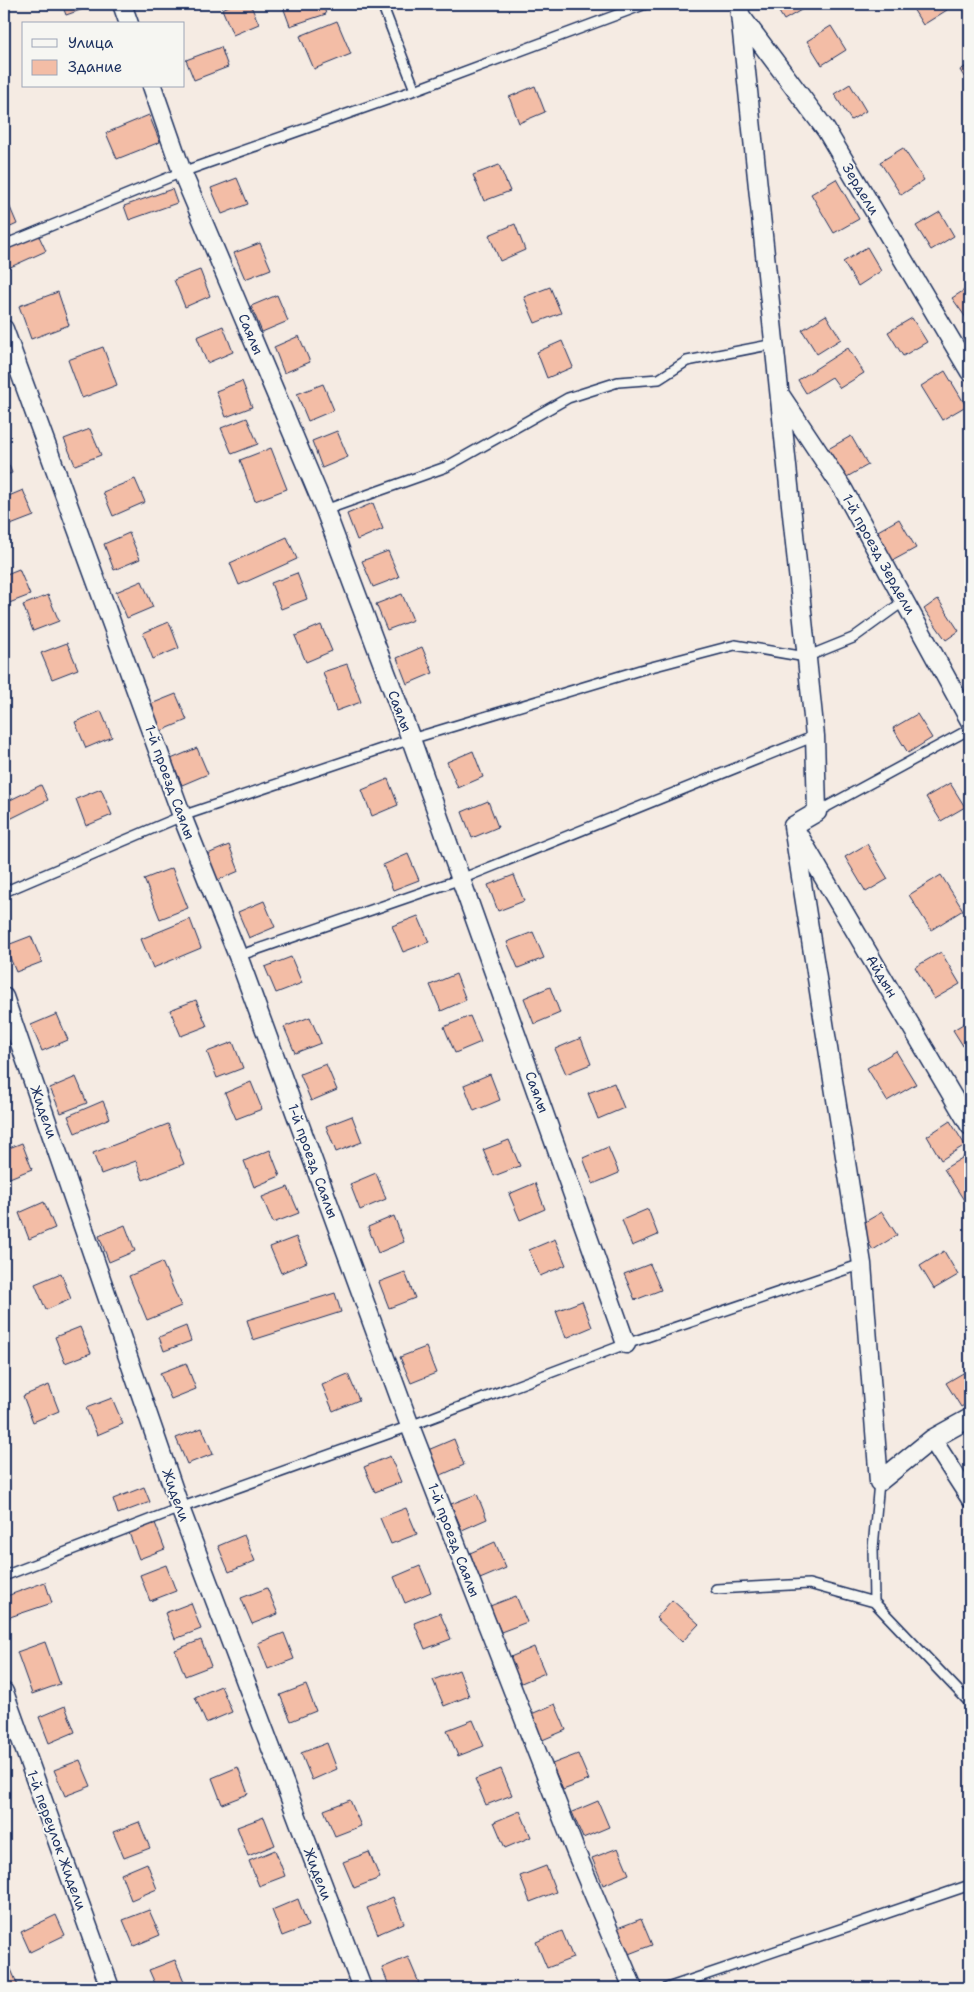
<svg xmlns="http://www.w3.org/2000/svg" width="974" height="1992" font-family="'Shantell Sans',sans-serif">
<rect width="100%" height="100%" fill="#f5ebe3"/>
<filter id="ink" filterUnits="userSpaceOnUse"><feTurbulence type="fractalNoise" baseFrequency=".02" numOctaves="2"/><feDisplacementMap in="SourceGraphic" scale="10" xChannelSelector="R" yChannelSelector="G"/><feConvolveMatrix kernelMatrix="1 2 1 2 8 2 1 2 1" color-interpolation-filters="sRGB"/></filter>
<g filter="url(#ink)">
<path fill="#f3bda6" stroke="#1b2f5e" d="M62,4h36l-32,11z
M234,4h16l9,20 -26,11 -11,-26z
M282,4h41l3,10 -36,12z
M774,4h32l2,2 -24,14z
M910,4h33l4,6 -24,15z
M337,21l14,33 -37,15 -14,-33z
M831,26l15,24 -24,15 -15,-24z
M221,47l7,20 -34,13 -8,-20z
M970,64v23l-10,-17z
M850,84l16,27 -15,9 -17,-26z
M535,86l10,26 -26,11 -10,-26z
M149,115l11,27 -43,17 -11,-26z
M903,148l21,32 -23,15 -21,-33z
M499,165l11,26 -26,10 -11,-26z
M237,178l11,26 -26,10 -11,-26z
M836,179l23,40 -25,14 -23,-39z
M172,189l5,14 -48,17 -5,-14z
M6,198l11,26 -13,6v-31z
M940,212l14,24 -23,14 -15,-24z
M515,224l10,26 -25,11 -11,-26z
M38,234l8,17 -40,18 -2,-5v-14z
M260,243l11,26 -26,10 -11,-26z
M867,247l14,24 -23,15 -15,-24z
M200,270l10,26 -25,11 -11,-27z
M550,287l11,26 -26,10 -11,-26z
M966,289l4,6v26l-1,1 -17,-24z
M58,292l11,33 -38,14 -12,-33z
M277,295l11,26 -26,11 -11,-26z
M826,315l15,24 -24,15 -15,-24z
M912,318l15,24 -24,14 -15,-24z
M223,326l10,26 -26,11 -10,-26z
M299,336l11,26 -26,11 -10,-26z
M562,341l11,26 -26,11 -10,-26z
M103,347l14,38 -35,13 -14,-38z
M848,348l16,25 -24,15 -8,-11 -26,16 -8,-13z
M945,371l21,35 -24,14 -21,-34z
M242,381l10,26 -26,10 -10,-26z
M323,384l11,26 -26,11 -11,-27z
M247,418l11,26 -26,10 -11,-26z
M90,429l11,26 -26,10 -11,-26z
M337,431l11,26 -26,11 -10,-27z
M851,436l17,29 -23,13 -17,-29z
M271,448l16,41 -32,12 -15,-41z
M4,453l8,20 -8,3z
M135,479l10,23 -32,14 -10,-24z
M23,490l11,26 -26,10 -4,-10v-18z
M373,503l10,26 -26,11 -10,-26z
M899,519l17,29 -24,13 -16,-29z
M129,533l11,26 -26,11 -10,-26z
M287,537l10,22 -58,26 -9,-22z
M388,551l11,26 -26,10 -11,-26z
M19,569l11,26 -26,10v-30z
M297,573l10,26 -26,10 -10,-26z
M142,581l11,26 -26,11 -11,-26z
M402,594l11,26 -26,10 -11,-26z
M48,595l11,26 -26,10 -10,-26z
M938,599l21,32 -13,9 -22,-31z
M169,622l10,26 -26,11 -10,-26z
M321,625l11,26 -26,11 -11,-26z
M67,643l11,26 -26,10 -11,-26z
M422,647l11,26 -26,11 -10,-26z
M347,664l14,38 -25,9 -13,-39z
M176,694l11,26 -26,11 -10,-27z
M101,711l11,26 -26,11 -11,-26z
M917,714l15,24 -24,15 -15,-25z
M197,748l11,26 -26,11 -11,-26z
M473,751l10,26 -25,11 -11,-26z
M388,779l10,26 -26,11 -10,-26z
M950,783l15,24 -24,14 -15,-24z
M41,785l7,15 -44,22v-19z
M101,789l11,26 -26,11 -10,-27z
M488,801l10,26 -26,11 -10,-26z
M867,844l21,35 -22,13 -21,-35z
M229,845l10,26 -26,11 -10,-26z
M408,854l11,26 -26,10 -10,-25z
M172,868l16,40 -28,11 -16,-40z
M514,875l10,26 -26,10 -10,-26z
M941,875l22,35 -32,20 -22,-35z
M264,901l11,26 -26,11 -11,-26z
M418,916l11,26 -26,10 -11,-26z
M190,919l11,29 -48,20 -12,-29z
M533,932l11,26 -26,10 -11,-26z
M31,936l11,26 -26,10 -11,-26z
M941,952l19,32 -26,15 -19,-32z
M291,957l11,26 -26,10 -11,-26z
M456,974l10,26 -25,11 -11,-26z
M550,987l10,26 -26,11 -10,-26z
M196,1000l11,26 -26,10 -11,-26z
M57,1014l11,26 -26,11 -11,-26z
M470,1016l11,26 -26,11 -11,-26z
M310,1017l11,26 -26,10 -11,-26z
M970,1020v37l-17,-27z
M581,1038l10,26 -25,10 -11,-25z
M233,1042l10,26 -26,10 -10,-26z
M896,1051l20,33 -29,17 -20,-33z
M326,1064l11,26 -26,11 -11,-27z
M490,1074l10,26 -26,11 -10,-26z
M76,1077l11,26 -26,10 -11,-25z
M251,1082l11,27 -26,10 -11,-26z
M614,1083l10,25 -26,11 -10,-26z
M103,1101l7,17 -35,15 -7,-17z
M352,1116l10,26 -26,10 -10,-26z
M950,1121l15,24 -24,15 -14,-24z
M168,1124l16,40 -41,16 -7,-19 -35,13 -8,-21z
M509,1140l11,26 -26,10 -11,-26z
M22,1143l10,26 -25,10 -3,-7v-22z
M608,1147l11,26 -26,11 -10,-26z
M270,1150l10,26 -26,11 -10,-26z
M970,1153v50l-3,2 -23,-36z
M376,1173l10,26 -26,11 -10,-26z
M535,1183l10,26 -25,11 -11,-26z
M288,1187l11,26 -26,10 -11,-26z
M44,1202l11,26 -26,11 -10,-26z
M648,1209l10,26 -26,11 -10,-26z
M882,1212l15,23 -24,15 -15,-24z
M394,1216l10,26 -26,11 -10,-26z
M125,1225l10,26 -26,11 -10,-26z
M296,1237l11,25 -26,11 -11,-26z
M555,1239l11,26 -26,11 -11,-26z
M944,1251l14,24 -24,14 -14,-23z
M162,1262l19,44 -34,14 -18,-44z
M650,1264l11,26 -26,10 -11,-26z
M405,1272l10,26 -26,10 -10,-26z
M61,1273l10,26 -25,11 -11,-26z
M335,1293l6,19 -88,28 -6,-20z
M582,1301l10,26 -26,11 -10,-27z
M186,1326l5,15 -27,10 -5,-14z
M80,1327l11,26 -26,10 -10,-26z
M426,1347l10,26 -25,10 -11,-26z
M186,1363l10,26 -25,10 -11,-26z
M970,1369v33l-9,5 -15,-24z
M348,1374l11,26 -26,11 -11,-26z
M49,1385l10,26 -26,11 -10,-26z
M112,1398l11,26 -26,11 -11,-27z
M202,1428l11,26 -26,10 -11,-26z
M454,1439l10,26 -25,11 -11,-26z
M390,1456l11,26 -26,10 -11,-25z
M144,1487l6,15 -32,12 -5,-15z
M477,1494l10,25 -25,11 -11,-26z
M406,1508l11,26 -26,10 -11,-26z
M155,1523l10,26 -26,10 -10,-26z
M244,1535l11,26 -26,11 -11,-26z
M495,1542l11,26 -26,11 -10,-26z
M166,1565l10,26 -26,10 -10,-26z
M420,1566l11,26 -26,11 -11,-26z
M45,1582l7,21 -48,16v-22z
M267,1588l11,26 -26,10 -11,-26z
M516,1596l11,26 -26,10 -11,-26z
M672,1600l27,24 -17,18 -26,-24z
M191,1603l10,26 -26,10 -10,-26z
M440,1613l11,26 -26,10 -11,-26z
M284,1633l10,26 -26,10 -10,-26z
M201,1640l10,26 -26,10 -10,-26z
M45,1642l15,42 -28,10 -15,-42z
M534,1647l11,26 -26,11 -11,-26z
M459,1670l10,26 -25,10 -11,-26z
M306,1685l10,26 -25,10 -11,-26z
M221,1686l11,26 -26,11 -11,-26z
M555,1704l11,26 -26,11 -11,-26z
M65,1706l10,26 -26,11 -10,-26z
M473,1720l11,26 -26,10 -11,-26z
M327,1743l10,26 -25,11 -11,-27z
M578,1754l11,26 -26,10 -11,-26z
M80,1760l11,26 -26,10 -11,-26z
M238,1767l10,27 -26,10 -10,-26z
M501,1769l11,26 -26,10 -11,-26z
M350,1800l11,26 -26,10 -11,-26z
M598,1801l11,26 -26,11 -11,-26z
M520,1811l11,26 -26,11 -11,-26z
M264,1817l11,28 -27,11 -11,-29z
M139,1822l11,26 -26,10 -11,-26z
M618,1848l11,26 -26,11 -11,-27z
M275,1850l10,26 -26,10 -10,-25z
M369,1852l11,26 -26,10 -11,-26z
M147,1863l10,26 -26,11 -10,-26z
M546,1866l10,26 -26,10 -10,-26z
M393,1897l11,26 -26,11 -11,-26z
M298,1899l10,27 -26,10 -10,-26z
M149,1910l11,25 -26,11 -11,-26z
M56,1915l9,20 -35,17 -9,-20z
M641,1919l11,26 -26,10 -11,-26z
M562,1931l11,27 -26,10 -11,-26z
M408,1957l11,26 -12,5h-17l-8,-20z
M175,1960l11,26 -6,2h-23l-8,-18z
M10,1967l9,21h-15v-18z
M303,1982l2,6h-19z"/>
<g fill="none" stroke-linecap="round" stroke-linejoin="round">
<g stroke="#1b2f5e" stroke-width="12">
<path id="lane" d="M382,4l33,86
M4,245l178,-73 233,-82 231,-86
M325,510l121,-43 122,-69 50,-16 41,-3 28,-18 87,-17
M817,812l153,-83
M4,892l178,-76 229,-77 229,-69 95,-25 71,12 47,-19 51,-37
M238,956l223,-77 354,-143
M879,1482l-6,66 1,54 96,101
M4,1576l176,-68 230,-82 216,-82 236,-80
M716,1589l93,-5 65,18
M667,1988l303,-103"/>
</g>
<g stroke="#1b2f5e" stroke-width="21">
<path id="street" d="M122,4l7,20
M739,4l76,732 2,76 -24,14 69,438 17,218
M740,15l86,115 144,242
M152,86l30,86 143,338 86,229 215,605
M4,329l178,487 56,140 172,470 165,424 58,138
M781,396l62,93 127,232
M798,834l172,292
M4,997l176,511 182,480
M932,1439l38,59
M879,1482l53,-43 38,-21
M4,1692l106,296"/>
</g>
<use href="#lane" stroke="#f6f6f2" stroke-width="9"/>
<use href="#street" stroke="#f6f6f2" stroke-width="18"/>
</g>
</g>
<g text-anchor="middle" stroke-width="4" stroke-linejoin="round" paint-order="stroke">
<g font-size="14" fill="#1b2f5e" stroke="#f6f6f2">
<text transform="translate(861 189) rotate(59)" y="5">Зердели</text>
<text transform="translate(251 334) rotate(67)" y="5">Саялы</text>
<text transform="translate(879 554) rotate(61)" y="5">1-й проезд Зердели</text>
<text transform="translate(400 711) rotate(69)" y="5">Саялы</text>
<text transform="translate(170 782) rotate(70)" y="5">1-й проезд Саялы</text>
<text transform="translate(882 976) rotate(59)" y="5">Айдын</text>
<text transform="translate(537 1092) rotate(70)" y="5">Саялы</text>
<text transform="translate(44 1112) rotate(71)" y="5">Жидели</text>
<text transform="translate(313 1161) rotate(70)" y="5">1-й проезд Саялы</text>
<text transform="translate(176 1495) rotate(70)" y="5">Жидели</text>
<text transform="translate(454 1540) rotate(69)" y="5">1-й проезд Саялы</text>
<text transform="translate(57 1840) rotate(70)" y="5">1-й переулок Жидели</text>
<text transform="translate(318 1874) rotate(69)" y="5">Жидели</text>
</g>
</g>
<rect width="974" height="1992" fill="none" stroke="#f6f6f2" stroke-width="20"/>
<rect x="10" y="10" width="954" height="1972" fill="none" stroke="#1b2f5e" stroke-width="2" filter="url(#ink)"/>
<rect x="22" y="22" width="162" height="65" fill="#f6f6f2" stroke="#9ea6b7"/>
<rect x="32" y="39" width="25" height="8" fill="#f6f6f2" stroke="#9ea6b7"/>
<text x="68" y="48" font-size="15" fill="#1b2f5e">Улица</text>
<rect x="32" y="60" width="25" height="15" fill="#f3bda6" stroke="#9ea6b7"/>
<text x="68" y="72" font-size="15" fill="#1b2f5e">Здание</text>
</svg>
